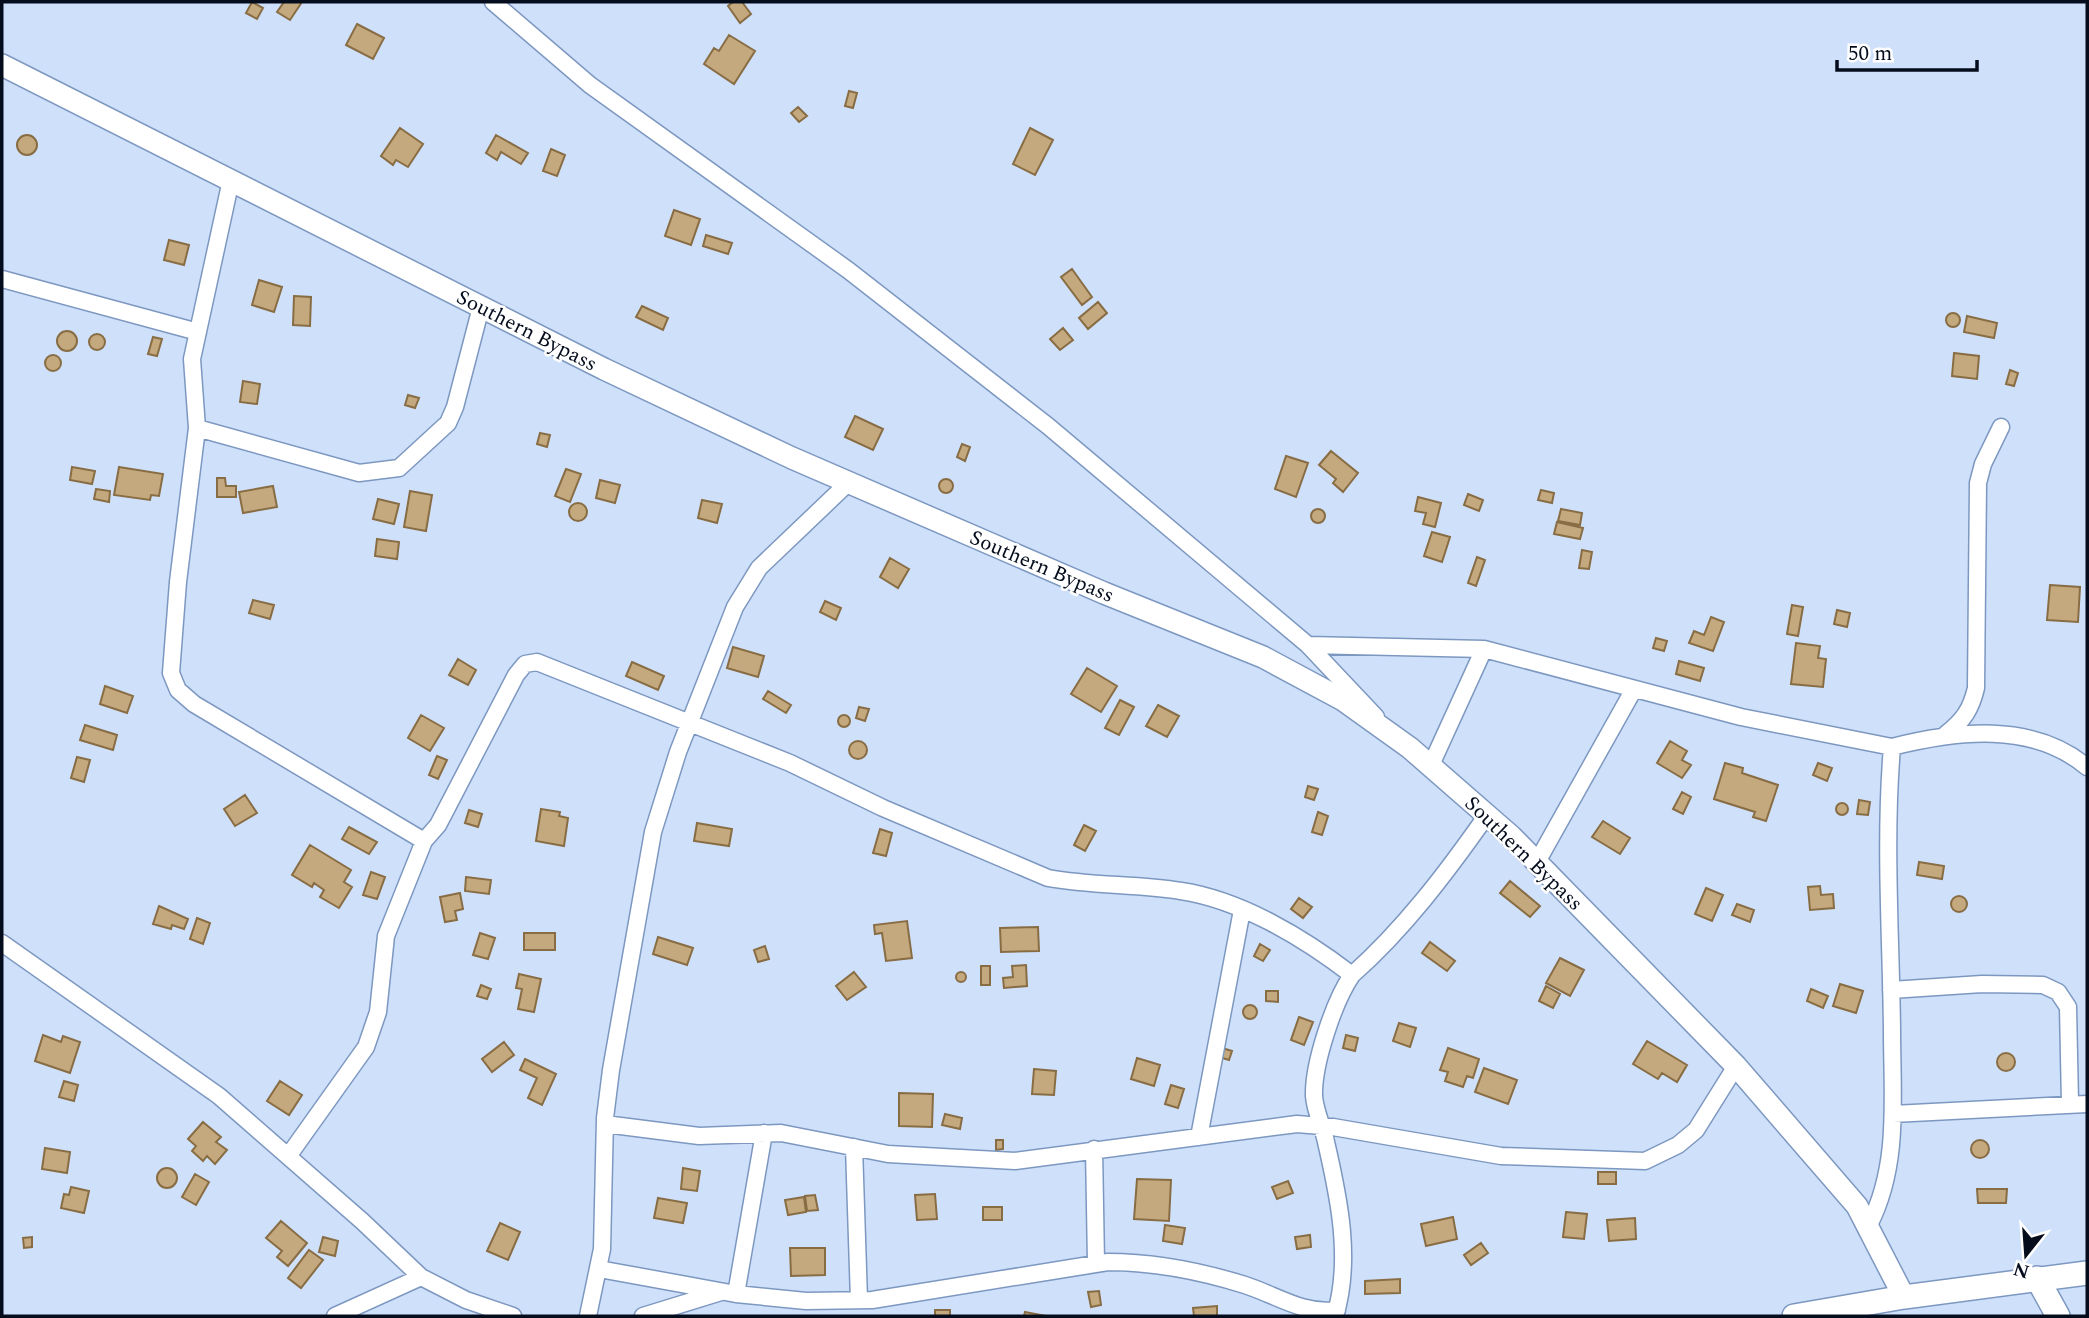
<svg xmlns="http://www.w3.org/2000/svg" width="2089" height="1318" font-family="Spectral,serif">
<rect width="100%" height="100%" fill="#cfe0fa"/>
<path fill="#c5a97e" stroke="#886d44" stroke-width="2" d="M252,2l11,6 -6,11 -11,-6z
M284,2h18l-12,18 -13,-8z
M733,2h9l9,12 -11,9 -12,-17z
M357,24l27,14 -11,21 -27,-14z
M729,35l26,16 -21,33 -30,-20 10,-16 5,3z
M849,91l8,2 -4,15 -8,-2z
M798,107l9,9 -8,6 -8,-9z
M400,128l23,16 -15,23 -12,-7 -3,5 -12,-9z
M1030,128l23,12 -18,35 -22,-11z
M496,135l32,18 -7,11 -20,-12 -4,8 -11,-7z
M17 145a10 10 0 1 1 20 0a10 10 0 1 1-20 0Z
M551,149l14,6 -8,21 -14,-5z
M674,210l26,9 -9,26 -26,-9z
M706,235l26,8 -4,11 -25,-8z
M169,240l20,5 -5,20 -20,-5z
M1072,269l20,28 -10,8 -21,-28z
M259,280l23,7 -8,25 -22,-7z
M294,296l17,1 -1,29 -17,-1z
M1098,302l9,11 -19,16 -9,-11z
M642,306l26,12 -5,12 -27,-13z
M1946 320a7 7 0 1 1 14 0a7 7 0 1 1-14 0Z
M1967,316l30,7 -3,15 -30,-6z
M1063,328l10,12 -13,10 -10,-11z
M57 341a10 10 0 1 1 20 0a10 10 0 1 1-20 0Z
M89 342a8 8 0 1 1 16 0a8 8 0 1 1-16 0Z
M153,337l9,2 -5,17 -9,-2z
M1954,353l25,3 -2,23 -25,-3z
M45 363a8 8 0 1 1 16 0a8 8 0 1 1-16 0Z
M2010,370l8,3 -4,13 -8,-2z
M243,381l17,3 -3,20 -17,-2z
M408,395l11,3 -4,10 -10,-3z
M855,416l28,13 -10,21 -28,-13z
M540,433l10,2 -3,12 -10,-3z
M962,444l8,3 -5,14 -8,-4z
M1331,451l27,22 -15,19 -10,-9 3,-4 -17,-14z
M1286,456l22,7 -12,34 -21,-8z
M72,467l23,4 -3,13 -22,-4z
M119,467l44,7 -4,22 -8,-1 -1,5 -36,-5z
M566,469l15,5 -11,28 -15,-6z
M217,478h8l1,8h10v11h-19z
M939 486a7 7 0 1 1 14 0a7 7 0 1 1-14 0Z
M600,480l20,5 -5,18 -19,-5z
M273,486l4,21 -34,6 -4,-21z
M96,489l14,2 -1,11 -15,-3z
M1541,490l13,3 -2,10 -14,-3z
M410,491l22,4 -6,36 -22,-4z
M1468,494l15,6 -4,11 -15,-6z
M1418,497l23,6 -6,24 -12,-3 3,-11 -11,-2z
M378,499l21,5 -5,20 -21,-5z
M702,500l20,4 -5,19 -19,-5z
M569 512a9 9 0 1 1 18 0a9 9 0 1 1-18 0Z
M1311 516a7 7 0 1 1 14 0a7 7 0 1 1-14 0Z
M1561,509l21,4 -2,12 -22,-4z
M1557,522l26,6 -3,11 -26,-5z
M1432,532l18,5 -8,25 -18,-6z
M377,539l22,3 -2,17 -22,-3z
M1582,550l10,2 -3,17 -10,-1z
M1477,557l8,3 -9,26 -8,-3z
M890,558l19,11 -11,19 -18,-11z
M2050,585l30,2 -2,35 -31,-2z
M253,600l21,5 -4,14 -21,-6z
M825,601l16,7 -5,12 -16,-8z
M1792,605l11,2 -5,29 -11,-2z
M1837,610l13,3 -3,14 -13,-3z
M1711,617l13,5 -11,29 -24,-8 5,-12 10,4z
M1656,638l11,3 -3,10 -11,-3z
M1796,643l24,3 -2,12 8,1 -3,28 -32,-3z
M733,647l31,9 -6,21 -31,-9z
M458,659l18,11 -8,15 -19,-10z
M1679,661l25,7 -4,13 -24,-7z
M632,662l32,14 -6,14 -32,-14z
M1087,668l30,18 -16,26 -30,-18z
M105,686l28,10 -6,17 -27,-9z
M768,691l23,14 -5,8 -23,-14z
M1120,700l14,7 -15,28 -14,-7z
M1158,705l21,11 -12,21 -21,-11z
M859,707l10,2 -4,12 -9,-3z
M421,715l23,13 -14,23 -22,-13z
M838 721a6 6 0 1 1 12 0a6 6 0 1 1-12 0Z
M85,725l32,10 -4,15 -33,-10z
M1670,741l17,10 -5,9 9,5 -9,13 -25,-15z
M849 750a9 9 0 1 1 18 0a9 9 0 1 1-18 0Z
M437,756l10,4 -9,19 -9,-4z
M77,757l13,3 -6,22 -13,-4z
M1725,763l18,5 -1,5 36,12 -12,36 -13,-4 2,-5 -41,-13z
M1818,763l14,5 -5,13 -14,-6z
M1308,786l10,3 -4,11 -9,-3z
M1682,792l9,5 -8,17 -10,-5z
M245,795l12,18 -22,13 -11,-17z
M1859,800l11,2 -2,13 -11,-1z
M1836 809a6 6 0 1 1 12 0a6 6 0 1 1-12 0Z
M541,809l19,3 -1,4 9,2 -4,28 -28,-5z
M469,810l13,4 -4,13 -13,-4z
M1318,812l10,4 -6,19 -10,-3z
M1603,821l27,17 -10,16 -28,-17z
M697,823l35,6 -3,17 -35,-5z
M1084,825l12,6 -11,20 -11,-6z
M349,827l28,15 -8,12 -27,-15z
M880,829l12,4 -6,23 -13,-3z
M310,845l41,25 -7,12 8,5 -13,21 -19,-11 4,-7 -10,-7 -2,4 -20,-12z
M1919,862l25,4 -2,13 -25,-4z
M371,872l14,5 -8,22 -14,-4z
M466,877l25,3 -2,14 -24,-3z
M1510,881l30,25 -10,11 -30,-24z
M1820,886l1,9 12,-1 1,14 -24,2 -2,-23z
M1706,888l17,7 -11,26 -17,-7z
M460,893l3,16 -8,2 2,9 -12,2 -5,-25z
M1951 904a8 8 0 1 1 16 0a8 8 0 1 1-16 0Z
M1299,898l13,9 -9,11 -12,-9z
M1737,904l17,6 -4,12 -18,-7z
M159,906l29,13 -4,10 -12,-4 -1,4 -18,-5z
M197,918l13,5 -7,21 -13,-5z
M907,921l5,37 -26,3 -4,-28 -7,1 -1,-9z
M1038,927l1,24 -38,1 -1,-24z
M480,933l15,5 -7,21 -15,-4z
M524,933h31v17h-31z
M658,937l35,11 -6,17 -34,-11z
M1430,942l25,19 -8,10 -25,-18z
M1260,944l10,6 -7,11 -9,-5z
M765,946l4,13 -11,3 -4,-12z
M1560,958l24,12 -14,26 -24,-13z
M1026,965l1,21 -23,2 -1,-10 10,-1 -1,-11z
M981,966h9v19h-9z
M854,972l12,15 -19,13 -11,-14z
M956 977a5 5 0 1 1 10 0a5 5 0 1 1-10 0Z
M519,974l22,5 -7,33 -16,-3 4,-20 -6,-1z
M1840,984l23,7 -7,22 -23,-7z
M481,985l10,4 -4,10 -10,-3z
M1546,986l14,8 -7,14 -14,-7z
M1811,989l17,7 -5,12 -16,-7z
M1266,991h12v11l-12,-1z
M1243 1012a7 7 0 1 1 14 0a7 7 0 1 1-14 0Z
M1299,1017l14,5 -9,23 -13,-5z
M1399,1023l17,5 -6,19 -17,-6z
M43,1035l18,7 2,-6 17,6 -10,31 -35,-12z
M1346,1035l12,3 -3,13 -12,-3z
M1647,1041l40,24 -10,17 -15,-9 -4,6 -25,-15z
M504,1042l10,13 -22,17 -10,-13z
M1222,1048l10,3 -3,9 -10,-3z
M1448,1048l31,11 -6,19 -6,-2 -4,11 -18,-6 3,-9 -8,-2z
M1997 1062a9 9 0 1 1 18 0a9 9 0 1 1-18 0Z
M1137,1058l23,7 -6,21 -23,-7z
M525,1059l31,15 -14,31 -14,-7 9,-20 -17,-8z
M1484,1068l33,12 -9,24 -33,-12z
M1034,1069l22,2 -2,24 -22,-1z
M64,1081l14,4 -4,16 -15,-4z
M280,1081l22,14 -13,20 -22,-14z
M1171,1085l13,4 -6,19 -13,-4z
M899,1093l34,1 -1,33 -33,-1z
M945,1114l17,4 -2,11 -18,-4z
M203,1122l18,15 -5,5 11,8 -12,14 -8,-8 -4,5 -11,-10 4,-5 -8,-7z
M1971 1149a9 9 0 1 1 18 0a9 9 0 1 1-18 0Z
M996,1140h7v9l-7,1z
M45,1148l25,4 -3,21 -25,-4z
M157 1178a10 10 0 1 1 20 0a10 10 0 1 1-20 0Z
M683,1168l17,3 -3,20 -16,-2z
M1598,1172h18v12h-18z
M195,1174l14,8 -13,23 -14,-8z
M1137,1179l34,1 -2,41 -35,-2z
M1288,1181l5,12 -16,6 -5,-12z
M71,1187l18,4 -5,22 -23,-5 3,-14 5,1z
M1977,1189h30l-1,14h-28z
M935,1194l2,25 -20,1 -2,-25z
M815,1195l3,15 -11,1 -2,-15z
M804,1197l2,15 -18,3 -3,-15z
M658,1198l29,5 -4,20 -29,-5z
M983,1207h19v13h-19z
M1566,1212l21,2 -3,25 -21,-2z
M1453,1217l4,22 -31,7 -5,-22z
M1635,1218l1,21 -27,2 -2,-21z
M281,1221l26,22 -19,23 -11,-9 5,-6 -16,-13z
M500,1223l20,9 -12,28 -21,-9z
M1165,1225l20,3 -3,16 -19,-3z
M1310,1235l1,12 -14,2 -2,-12z
M32,1237v10l-8,1 -1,-10z
M323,1237l15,4 -3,15 -16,-4z
M1481,1243l7,10 -17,12 -7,-10z
M790,1248h35v27l-34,1z
M309,1250l14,10 -22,28 -13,-10z
M1400,1279v14l-35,1v-13z
M1099,1291l2,14 -10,2 -3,-15z
M1217,1306v10h-23l-1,-8z
M935,1310h15v6h-15z
M1025,1312l21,4h-22z"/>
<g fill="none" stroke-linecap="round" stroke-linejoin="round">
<g stroke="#7d98c0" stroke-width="19">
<path id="minor" d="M493,2l97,83 258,185 200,156 260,219 68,72
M231,180l-39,179 5,69 -19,154 -7,91 7,17 16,14 230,137
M2,279l196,53
M197,428l162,45 40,-5 49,-45 7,-16 26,-100
M1308,645l176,4 257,68 151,30
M1946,734c18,-14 25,-25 30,-46l2,-205 5,-19 18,-37
M1431,765l53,-116
M1537,862l97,-173
M2,943l217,153 143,125 59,56 45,23 47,16
M1891,990l91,-6 61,1 15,7 10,15 2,96
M1893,1114l194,-10
M605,1124l94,12 82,-3 107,21 127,7 282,-37 36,3 168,29 144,5 33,-16 18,-15 40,-64
M1199,1137l43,-227
M854,1147l5,153
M1094,1149l2,114
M289,1155l77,-108 12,-35 8,-76 38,-95 14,-16 78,-150 9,-11 12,-2 253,101 93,45 165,70c44,8 88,6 133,13 60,9 123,47 171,84 52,-46 95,-103 135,-160
M1869,1225c31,-60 23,-128 23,-194 -1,-95 -8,-189 0,-284 64,-16 140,-26 195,20
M599,1269l137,25 70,7 66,-1 236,-38c48,0 92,9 137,23 31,10 59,30 92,25
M736,1294l28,-161
M335,1316l86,-39
M588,1316l14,-67 3,-131 6,-48 42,-238 25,-80 57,-145 24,-39 89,-85
M643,1316l78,-24
M1335,1316c17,-56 4,-118 -9,-174 -3,-15 -11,-31 -12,-46 -1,-32 20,-95 38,-121"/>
</g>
<g stroke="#7d98c0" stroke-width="24">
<path id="tertiary" d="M2,65l602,304 188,89 312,135 159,64 80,43 67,48 102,89 224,229 121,140 47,91"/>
</g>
<g stroke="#7d98c0" stroke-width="26">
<path id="secondary" d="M2037,1278l21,38
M1794,1316l110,-19 183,-24"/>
</g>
<use href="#minor" stroke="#fff" stroke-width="16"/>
<use href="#tertiary" stroke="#fff" stroke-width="21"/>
<use href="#secondary" stroke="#fff" stroke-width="23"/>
</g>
<g text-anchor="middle" stroke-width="5" stroke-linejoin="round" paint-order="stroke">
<g font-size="21" fill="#050d1c" stroke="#fff">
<text transform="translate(527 330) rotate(27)" y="7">Southern Bypass</text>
<text transform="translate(1042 566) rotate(23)" y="7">Southern Bypass</text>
<text transform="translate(1524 853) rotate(44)" y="7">Southern Bypass</text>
</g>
</g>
<rect width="2089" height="1318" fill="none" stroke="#050d1c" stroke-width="7"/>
<g transform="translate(2026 1255) rotate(197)" stroke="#ffffff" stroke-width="5" paint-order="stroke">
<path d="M0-5L12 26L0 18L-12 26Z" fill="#050d1c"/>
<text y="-10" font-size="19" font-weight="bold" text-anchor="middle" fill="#050d1c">N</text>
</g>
<path d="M1837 60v10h140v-10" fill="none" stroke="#050d1c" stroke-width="3.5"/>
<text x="1848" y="60" font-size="21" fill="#050d1c" stroke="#ffffff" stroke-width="5" paint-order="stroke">50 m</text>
</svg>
